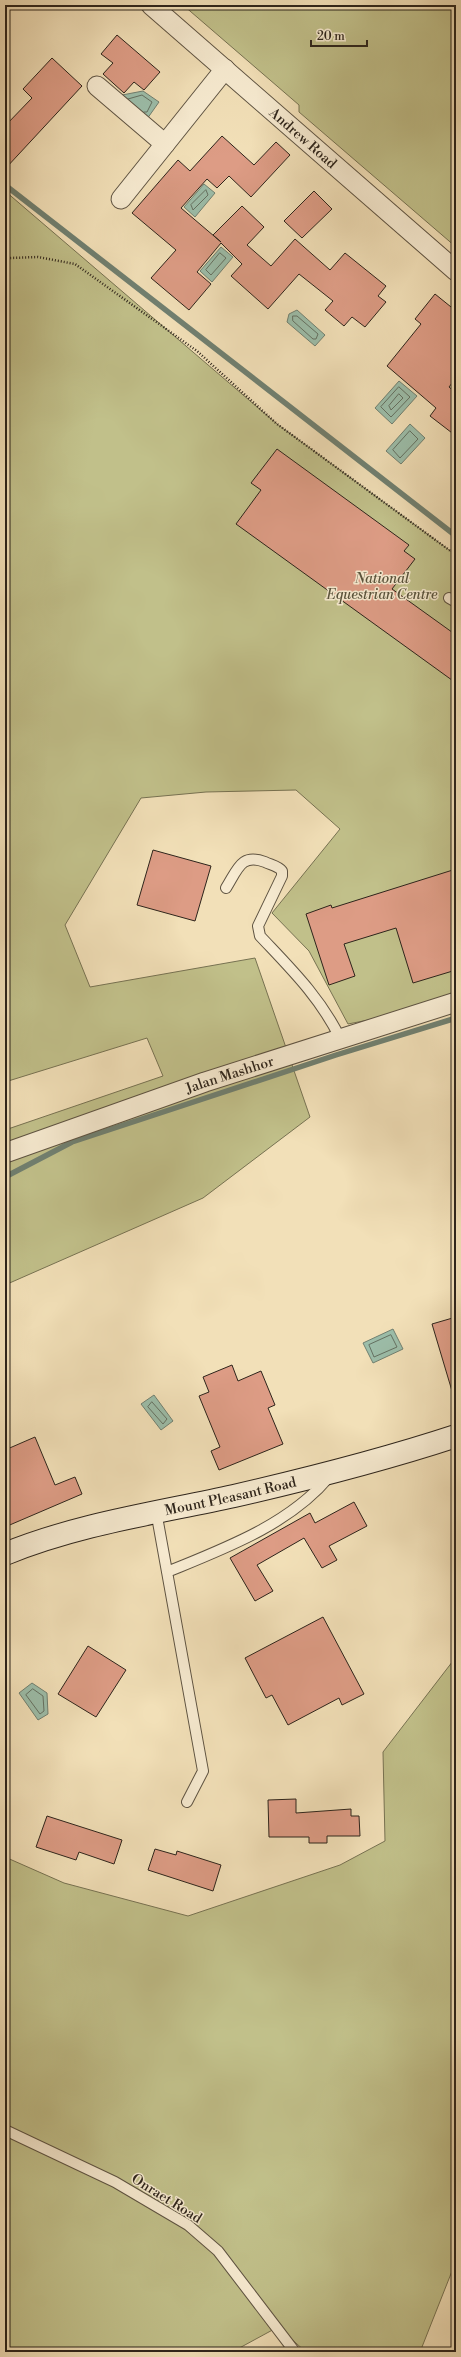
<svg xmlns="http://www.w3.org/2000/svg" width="461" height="2357" font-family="'Libre Bodoni',serif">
<rect width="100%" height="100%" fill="#f2e0b8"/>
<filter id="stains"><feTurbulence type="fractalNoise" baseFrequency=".005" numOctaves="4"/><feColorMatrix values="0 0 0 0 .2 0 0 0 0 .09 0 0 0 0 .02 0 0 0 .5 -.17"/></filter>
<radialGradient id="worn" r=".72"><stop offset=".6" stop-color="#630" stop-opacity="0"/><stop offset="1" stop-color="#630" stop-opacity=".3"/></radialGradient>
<path fill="#c1c08a" stroke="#777252" d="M183,5h273v242l-157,-135v-7z
M5,191l272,233 179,131v445l-17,6 -91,18 -39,-73 -37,-38 68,-84 -44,-39 -90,2 -65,6 -76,127 25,62 165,-29 55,159 -107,81 -198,87v-155l158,-54 -16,-38 -142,44z
M456,1657v604l-36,91h-114l-28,-25 -46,25h-45l-1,-4 -18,4h-163v-495l59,26 124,33 152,-51 45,-24 -2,-89z"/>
<path fill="#9cbeaa" stroke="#708071" d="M143,91l16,11 -12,17 -25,-24z
M204,184l11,9 -20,24 -11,-10z
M221,247l12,10 -21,25 -12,-11z
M297,310l28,25 -10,11 -28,-24 2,-8z
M399,381l18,15 -25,28 -17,-16z
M410,424l15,14 -24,26 -15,-13z
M393,1329l10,20 -30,14 -10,-20z
M154,1395l19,26 -12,9 -20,-26z
M32,1683l15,10 1,21 -10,6 -19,-27z"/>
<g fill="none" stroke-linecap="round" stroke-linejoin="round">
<path stroke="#647162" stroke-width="1" d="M128,99l14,-4 10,7 -5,10h-3
M206,190l2,5 -15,15 -2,-5z
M220,253l6,5 -15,17 -5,-5z
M293,316h4l21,18 -2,5h-3l-20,-18z
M399,387l11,10 -19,20 -10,-10z
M399,394l4,4 -12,12 -2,-4z
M410,431l8,8 -18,19 -7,-8z
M391,1335l6,12 -23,10 -5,-12z
M152,1402l15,17 -4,5 -15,-17z
M33,1689l10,7 1,15 -4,3 -14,-19z"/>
<path stroke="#708071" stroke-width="5.5" d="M5,185l451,351
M5,1177l67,-35 264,-87 120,-37"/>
</g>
<path fill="#dd9c85" stroke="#2d241b" d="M117,35l43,37 -16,18 -10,-8 -10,11 -21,-19 10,-11 -12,-9z
M52,58l30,28 -77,83v-43l27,-28 -9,-9z
M222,136l32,29 22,-23 14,13 -39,42 -22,-21 -12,12 -10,-9 -26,29 40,34 -8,-7 29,-29 22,21 -17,18 24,21 24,-27 35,31 15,-17 41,33 -8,10 8,6 -21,25 -13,-10 -8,9 -19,-16 8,-9 -34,-27 -31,35 -37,-33 11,-12 -21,-21 -24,29 14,12 -22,26 -38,-32 25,-28 -44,-37 46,-53 12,11z
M314,191l18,18 -30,29 -18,-17z
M435,294l21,17v67l-7,9 7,6v43l-26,-20 6,-8 -49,-42 34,-42 -6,-5z
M277,449l132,96 -5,6 11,8 -23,30 64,46v48l-220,-159 25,-34 -10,-7z
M153,850l58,16 -16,55 -58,-16z
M456,869v101l-43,13 -17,-55 -52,16 11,32 -26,9 -23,-71 25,-9 1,3z
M456,1317v73l-4,1 -20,-67z
M232,1365l6,16 23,-10 14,34 -7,3 15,36 -64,26 -8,-19 9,-4 -21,-51 10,-4 -6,-15z
M35,1437l20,48 20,-8 7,17 -77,33v-77z
M354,1502l13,24 -38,20 8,14 -15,8 -18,-30 -47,27 16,26 -18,10 -25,-43 80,-45 5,10z
M323,1617l41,77 -22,11 -3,-7 -51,27 -16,-30 -6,3 -21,-40z
M88,1646l38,24 -30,47 -38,-23z
M296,1799v14l55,-4v7h8l1,20h-33v7h-18v-6h-40l-1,-37z
M47,1816l75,24 -8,24 -35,-12 -3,8 -40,-13z
M155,1849l21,6 1,-4 44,14 -8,26 -65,-21z"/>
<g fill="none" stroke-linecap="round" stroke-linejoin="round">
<g stroke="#5e5342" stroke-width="12">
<path id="lane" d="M449,598l7,4
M226,888c12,-19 15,-35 39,-26 6,3 13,4 17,9v5l-24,50 2,10c30,32 60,61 80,102
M156,1511l47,260 -16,31
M167,1572c56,-23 122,-47 162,-95
M5,2130l110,52 73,43 30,26 77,101"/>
</g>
<g stroke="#5e5342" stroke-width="21">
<g id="street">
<path id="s1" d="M151,5l305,266"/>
<path d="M97,86l68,58"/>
<path d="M121,199l104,-130"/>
<path id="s2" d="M5,1153l200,-71 251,-80"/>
</g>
</g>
<g stroke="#2d241b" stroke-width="24">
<g id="secondary">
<path id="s3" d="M5,1554c73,-30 152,-41 229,-58 74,-17 149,-36 222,-60"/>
</g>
</g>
<path stroke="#2d241b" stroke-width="2.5" stroke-dasharray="1 2" stroke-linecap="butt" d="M5,261l5,-3 28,-1 37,7 122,87 80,73 179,131"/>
<use href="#lane" stroke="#f7ebd1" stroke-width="10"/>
<use href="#street" stroke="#f7ebd1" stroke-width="19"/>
<use href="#secondary" stroke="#f7ebd1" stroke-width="22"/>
</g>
<g text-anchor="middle" stroke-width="3" stroke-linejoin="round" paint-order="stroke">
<g font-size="14" fill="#2d241b" stroke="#f7ebd1">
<text dy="5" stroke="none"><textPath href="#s1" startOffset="202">Andrew Road</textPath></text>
<text dy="5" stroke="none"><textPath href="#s2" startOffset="238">Jalan Mashhor</textPath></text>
<text dy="5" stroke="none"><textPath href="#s3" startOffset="233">Mount Pleasant Road</textPath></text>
<text transform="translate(167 2198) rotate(32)" y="5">Onraet Road</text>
</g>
<g font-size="14" font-style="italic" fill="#59533c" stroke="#f7ebd1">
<text x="382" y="583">National<tspan x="382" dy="16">Equestrian Centre</tspan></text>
</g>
</g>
<rect width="461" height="2357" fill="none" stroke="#f2e0b8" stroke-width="20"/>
<rect x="6" y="6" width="449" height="2345" fill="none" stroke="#2d241b" stroke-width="2"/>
<rect x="10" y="10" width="441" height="2337" fill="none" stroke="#2d241b"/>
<path d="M311 40v6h56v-6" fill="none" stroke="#2d241b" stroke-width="2"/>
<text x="317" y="40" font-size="12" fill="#2d241b" stroke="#f7ebd1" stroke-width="3" paint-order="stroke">20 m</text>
<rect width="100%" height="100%" filter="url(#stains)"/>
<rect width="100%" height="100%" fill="url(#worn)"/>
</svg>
